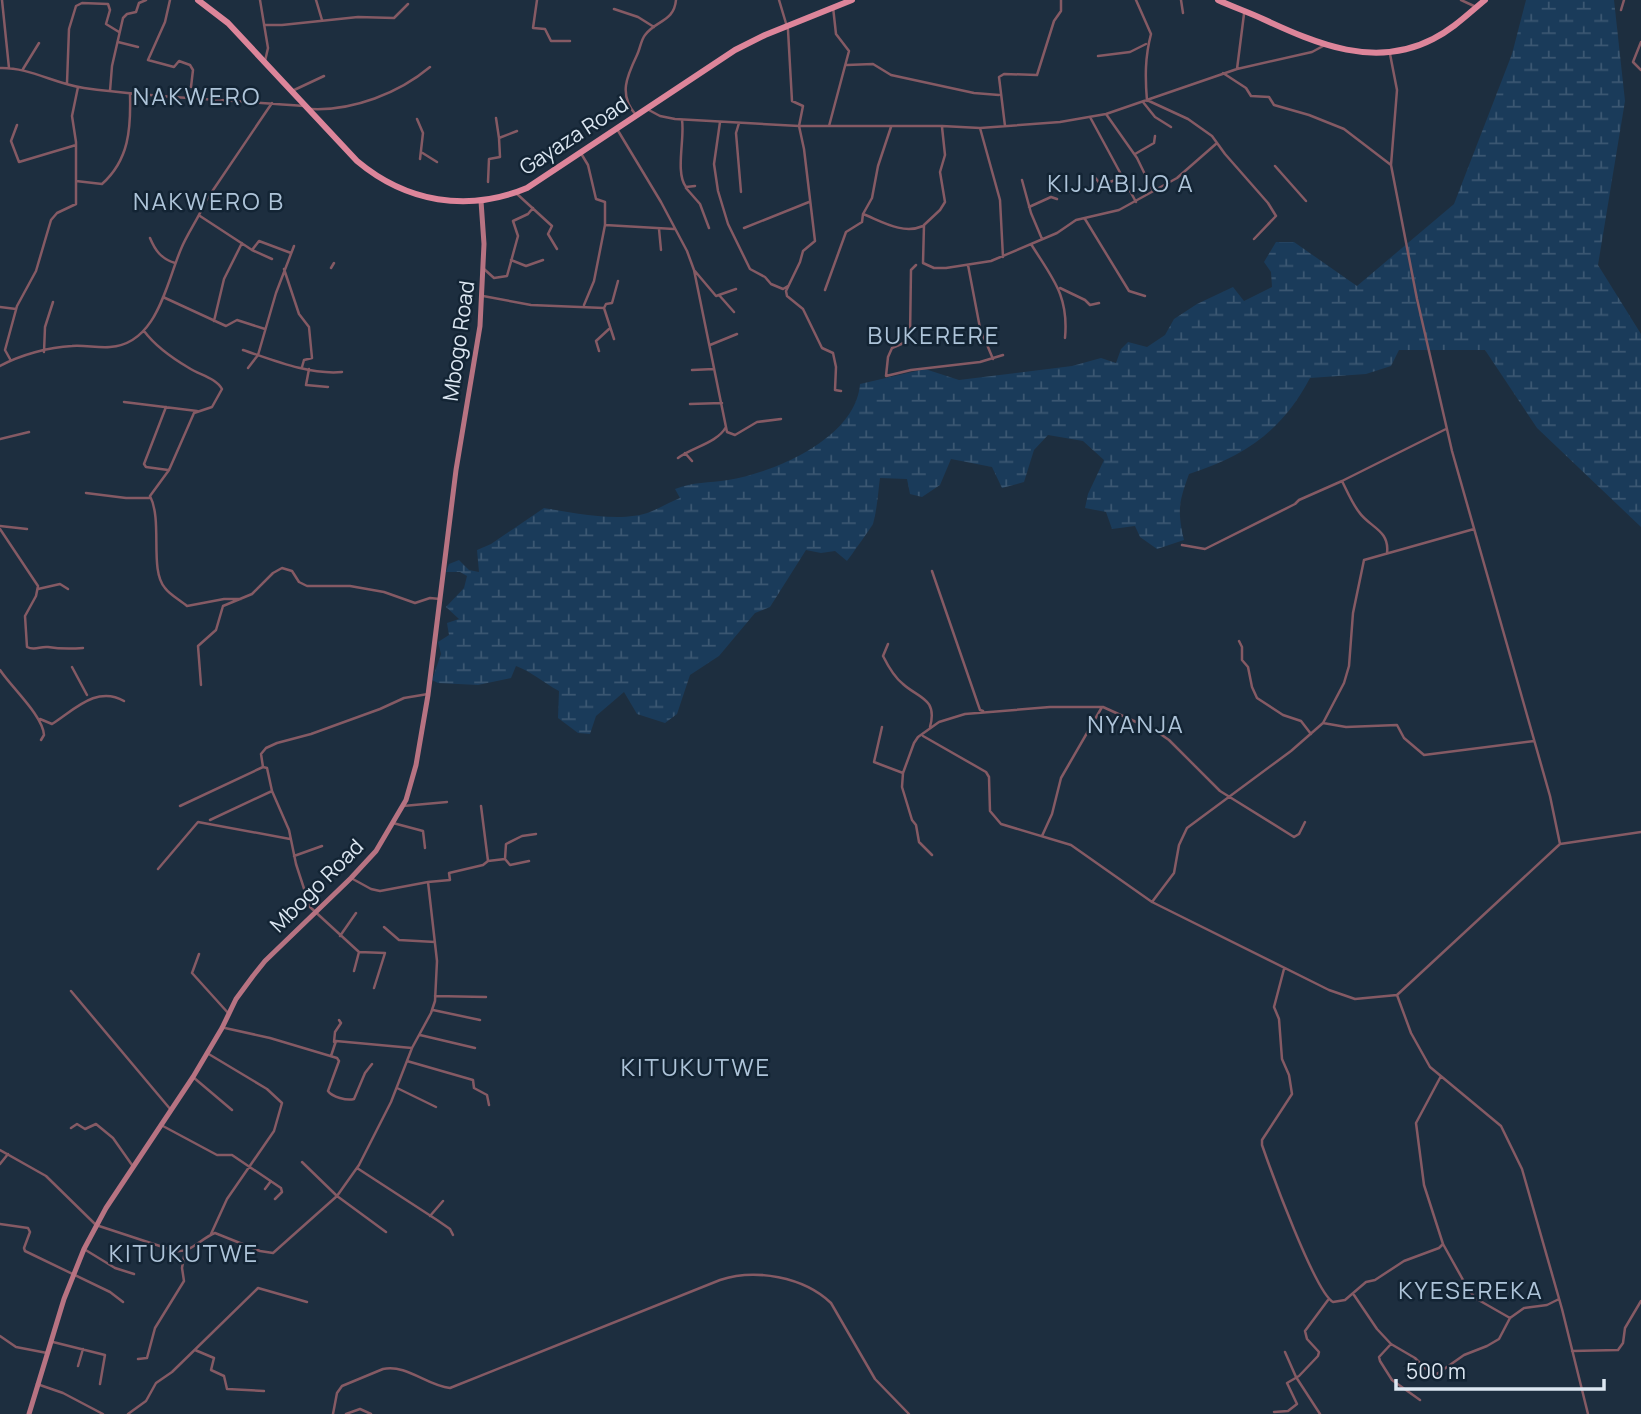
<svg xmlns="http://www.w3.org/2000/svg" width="1641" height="1414" font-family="Manrope,sans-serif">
<defs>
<pattern id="wetland-marsh" width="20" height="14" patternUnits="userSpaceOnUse" patternTransform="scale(1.75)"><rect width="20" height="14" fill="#1a3b5a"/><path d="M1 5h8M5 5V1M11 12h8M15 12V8" fill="none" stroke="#3b5772"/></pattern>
</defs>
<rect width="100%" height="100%" fill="#1d2e3f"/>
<path fill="url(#wetland-marsh)" d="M1526,0h88l11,101 -27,164 43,69v193l-104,-99 -52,-78h-86l-8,16 -25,8 -56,4c-28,53 -65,78 -121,96 -10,28 -12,36 -5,66l-27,9 -17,-12 -5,-11 -23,3 -6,-17 -21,-4 3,-14 16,-34 -21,-19 -35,-6 -14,15 -10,32 -22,6 -10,-21 -41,-8 -11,26 -18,12 -12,-3 -3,-15 -27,-1c-2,15 -3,32 -7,46 -1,2 -22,32 -26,37l-12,-10 -14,2 -15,-3 -36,57 -15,6 -36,43 -29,19 -13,39 -12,9 -28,-9 -13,-22 -28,24 -6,18 -12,-1 -20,-15 1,-27c-15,-8 -27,-19 -43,-25l-5,12 -33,7 -40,-2 -6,-3 9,-26 -3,-12 11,-7 -2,-12 12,-4 -13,-12 18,-19 3,-12 -7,-4h-14l3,-8 10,-4 10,10 10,2 -2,-22 14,-6 53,-36c29,5 78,15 106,4 10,-4 20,-10 30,-14l-5,-9c18,-7 34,-6 53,-9 46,-7 128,-42 132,-96l65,-15 34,11 113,-14 29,-8 15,5 5,-14 7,-7 19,5 18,-12 9,-16 23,-15 36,-17 11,14 28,-14 -1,-15 -7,-10 12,-20h18l63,44 97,-82 58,-150z"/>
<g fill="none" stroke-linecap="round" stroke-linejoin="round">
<path stroke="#855a64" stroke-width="2.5" d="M2,0l7,68
M170,0l-5,22 -17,38 26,7 5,-6 11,4 3,5 -2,17
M260,0l8,48 -3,13
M316,0l6,20
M537,0l-4,28 12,1 6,12h19
M779,0l9,30 4,71 11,5 -4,20 5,23 11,92 -12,10 -3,11 -14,29 1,5 16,13 19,39 11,5 3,14 -1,23 6,1
M1136,0l15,34c-6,23 -6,43 -4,67
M1181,0l2,13
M1461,0l13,6
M614,9l24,8 16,10
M1621,10l3,-10
M264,25h18l76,-8 36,1 14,-14
M118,42l20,5
M1641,42l-8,20 8,8
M1390,54l7,36 -6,75 26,134 35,152 98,345 10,48
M1098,56l32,-4 16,-8
M847,65l26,-1 18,11 83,18 25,2
M0,68c29,-1 55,16 84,20 73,10 147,12 220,18
M23,69l16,-26
M1237,69l7,-55
M1223,73l23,15 5,8 18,1 5,8 35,10 35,14 47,36
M67,83l2,-54 7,-23 6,-3 26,1 2,6 -4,14 13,8
M110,91l2,-25 11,-48 4,-4 9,-2 3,-9 7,-3
M292,91l32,-15
M1149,101l39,18 24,17 13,18 43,49 8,13 -22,23
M1143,102l12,15 16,10
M311,109c42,2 88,-16 119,-42
M647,109l13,7 15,3 124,7h143l38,2 80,-6 46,-8 131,-45 75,-17 13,-7
M1106,114l31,44 16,33
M636,115c-18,-20 -9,-39 1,-60 3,-6 4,-15 8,-20 11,-15 29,-13 31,-35
M1090,117l46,85
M496,118l3,20
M417,119l6,14 -3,26
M682,120c3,18 -7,53 4,67l9,-1
M720,122l-6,42 4,27 10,33 22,45 15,8 6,7 12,5 5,-3
M739,123l-3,10 5,59
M17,125l-6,16 8,21 57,-17
M829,126l20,-75 -13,-17 -3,-27
M1005,126l-6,-49 5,-3 33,1 17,-54 7,-10v-11
M942,127l3,28 -5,17 5,30 -5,8 -16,15 -1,38 11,5h12l45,-7 66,-28 19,-13 43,-10 58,-32 40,-35
M980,128l20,72 3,57
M617,129l44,73 26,49 7,19 22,26 20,-7
M421,152l16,10
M1135,154l19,-11 1,-7
M582,155l6,10 8,34 9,3v23l69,4
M1275,166l31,35
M1093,175l8,10 23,-8
M1022,180l9,33 11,26
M76,181l26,3c27,-24 29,-55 28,-90
M488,182l1,-23 11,-2 -1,-19 18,-7
M686,188l14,16 9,24
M516,193l36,33 -4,8 9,15
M1029,207l22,-10 6,2
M863,214c18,7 40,21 60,12
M200,216l52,34 20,9
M1085,219l44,72 16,5
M744,228l65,-26
M659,229l2,21
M150,238c5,12 11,21 25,25
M1031,244c21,34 38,51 34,94
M252,250l7,-9 32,12
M511,260l15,6 17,-6
M916,265l-5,5 -1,67 -4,5 -14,6 -4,9 -2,19 25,-6 69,-8 23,-7
M968,265l12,63 13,31
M331,268l3,-5
M284,269l15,45 10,13 3,31 -8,2 -2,7
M484,269l10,9 13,-2 11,-40 -5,-15 15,-7 5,-6
M694,270l33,162 8,3 22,-13 24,-3
M1060,288l25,12 5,5 9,-2
M825,290l21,-58 16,-10 1,-8 9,-16 6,-32 13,-39
M719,295l15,17
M483,296l48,9 73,3 10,31
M163,297l63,29 11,-6 28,9
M584,305l10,-24 11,-56
M0,307l16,2
M604,308l2,-4 6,-1 6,-22
M214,321l10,-42 18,-36
M144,331c12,16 28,27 45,37 11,7 27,10 33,21l-10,18 -18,6 -25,57 -19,26c13,25 -1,74 15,92 5,7 15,12 22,18l37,-7h17
M710,345l27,-11
M243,350c30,10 66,25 99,22
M599,351l-3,-10 13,-12
M44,352l1,-25 8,-25
M10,359l-5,-9 12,-44 19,-35 15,-51 6,-7 19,-9v-62l-4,-26 6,-29
M0,366c20,-11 49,-19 72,-20 13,-1 25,2 38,1 47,-3 56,-63 71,-98 7,-17 18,-31 24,-47l67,-99
M248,368l10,-13 18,-62 18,-47
M309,369l-3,16 22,2
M692,370l22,-1
M124,402l73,9
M690,404l32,-1
M166,407l-22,57 2,3 22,3
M0,439l29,-7
M685,453l7,8
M678,458c15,-11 39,-15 48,-31
M1342,481c5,10 10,22 17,31 10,15 31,18 28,41
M86,493l40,5h24
M0,526l27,3
M0,529l38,57 -2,10 -11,20 2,31c8,4 13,-1 21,0 12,2 22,2 35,1
M1182,545l23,4 90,-45 4,-4 43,-19 104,-52
M932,571l48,139 3,1
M38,589l22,-5 8,5
M1239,641l3,6v13l6,7 4,20 5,11 26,17 18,6 10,13
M888,644l-5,12c5,10 11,21 20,28 15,14 35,14 27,43
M72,667l15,28
M0,670c12,18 43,46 44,65l-3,5
M201,685l-3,-39 18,-16 7,-24 29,-12 21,-21 9,-5 10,3 7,11 8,4h43l34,6 31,11 15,-5 10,1
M40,719l12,5c22,-14 45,-39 72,-23
M1323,723l23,4 51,-2 7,13 20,17 110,-14
M882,727l-8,35 29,11
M923,736l63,36 3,5 1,34 11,13 70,21 81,57 177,88 26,9 42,-4 14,38 19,34 71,59 21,43 40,140 26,105
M263,767l-2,-13 5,-6 11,-5 34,-9 69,-25 24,-11 24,-4
M180,806l83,-39 4,1 5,23 17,39 7,34 14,43 49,45 26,1 -11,35
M403,806l44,-4
M481,806l7,55 17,-2 1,-15 16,-8 14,-2
M210,820l62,-29
M393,823l30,8 2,17
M1042,836l10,-22 9,-36 41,-71
M932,855l-13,-13 -3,-17 -4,-5 -10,-33 1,-14 11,-30 4,-6 21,-15 26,-8 85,-7h53l53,24 13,9 51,51 74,46 5,-3 6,-12
M294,856l28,-10
M505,859l5,6 19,-4
M158,869l40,-47 92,17
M428,882l22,-2 -1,-7 34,-8 5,-4
M1152,902l22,-29 5,-28 8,-17 104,-77 32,-28 21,-40 5,-17 4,-53 11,-53 110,-31
M384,927l15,13 36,2
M340,936l16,-23
M199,954l-7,19 37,41
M1284,969l-10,38 5,12 3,40 7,16 3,19 -30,46v5c9,26 53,147 71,157l12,-2 21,-18 9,-2 29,-19 35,-13 4,-4
M354,971l5,-19
M71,991l100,119
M1397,995l163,-151 81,-12
M435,996l51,1
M433,1010l47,10
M225,1028l45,10 67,20 2,3 -11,30c4,6 19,10 26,8l11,-26 7,-9
M420,1035l55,13
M334,1042l1,-10 6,-9 -2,-3
M207,1053l60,36 15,14 -8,28 -47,68 -16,35
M331,1056l5,-15 76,7
M407,1061l66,19 1,8 13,7 2,10
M1441,1076l-25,47 8,62 19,59 24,43 8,11 35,20
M193,1077l39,33
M397,1088l39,19
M161,1125l56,30h15l49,33 1,4 -7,7
M71,1128l6,-4 8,5 11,-5 17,14 19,27
M0,1150l46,26 50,49 79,26c16,2 25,-12 40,-18l45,18 13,2 64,-57 22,-31 32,-63 21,-54 19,-35 4,-12 2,-40 -9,-79 -48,9 -9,-2 -20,-11
M302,1162l35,34 49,36
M0,1164l8,-10
M357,1168l80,52 13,9 3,6
M265,1189l6,-8
M430,1216l13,-15
M0,1224l28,4 2,4 -6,16 1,3 85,41 13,10
M84,1249l31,19 19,6
M1354,1295l23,34 14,15 24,14 13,13 9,3 27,-19 23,-9 12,-7 11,-21 14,-10 23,-3 12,-6
M0,1336l16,11 31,6
M53,1342l52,13 -5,29
M1391,1344l-12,13 1,4 12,19 28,20
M195,1350l19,8 -3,12 13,6 3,13 37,2
M1572,1351l46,-1 5,-7 2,-15 16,-27
M1285,1352l11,25 24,37
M138,1359l9,-1 8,-30 29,-47 -2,-13 3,-17
M78,1366l5,-17
M37,1384l26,9 40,21
M1274,1412l14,-1 9,-7 -10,-21 12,-7 19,-20 1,-4 -12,-13 -2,-8 23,-31
M128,1414l18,-13 10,-18 16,-11 86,-84 49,14
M333,1414l4,-21 5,-7 41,-17c24,-5 44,17 67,19l270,-108c35,-12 84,-3 111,23l44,76 34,35
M346,1414l14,-5 11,5"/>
<path stroke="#b77382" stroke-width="5" d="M29,1414l35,-115 20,-50 22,-41 87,-131 29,-49 14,-29 17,-23 12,-15 86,-83 25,-27 30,-51 10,-35 12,-70 28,-225 24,-144 4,-82 -3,-43"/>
<path stroke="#dd859a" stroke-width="6" d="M198,0l30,23 129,138c49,41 110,52 170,27l208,-138 30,-15 87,-35
M1218,0c15,7 30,12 45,19 54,25 112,50 170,20 20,-10 35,-25 52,-39"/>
</g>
<g text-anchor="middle" stroke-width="5" stroke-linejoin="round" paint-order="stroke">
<g font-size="21" fill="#dce7f2" stroke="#132434">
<text transform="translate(574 136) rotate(-33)" y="7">Gayaza Road</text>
<text transform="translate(459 341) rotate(-82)" y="7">Mbogo Road</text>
<text transform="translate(317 886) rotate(-45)" y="7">Mbogo Road</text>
</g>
<g font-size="24" letter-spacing="2" fill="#aec4d9" stroke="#132434">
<text x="197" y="105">NAKWERO</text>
<text x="1121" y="192">KIJJABIJO A</text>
<text x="209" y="210">NAKWERO B</text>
<text x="934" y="344">BUKERERE</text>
<text x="1136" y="733">NYANJA</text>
<text x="696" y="1076">KITUKUTWE</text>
<text x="184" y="1262">KITUKUTWE</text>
<text x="1471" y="1299">KYESEREKA</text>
</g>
</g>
<path d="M1396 1379v10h208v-10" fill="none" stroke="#dce7f2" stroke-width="3.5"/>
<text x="1406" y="1379" font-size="21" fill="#dce7f2" stroke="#132434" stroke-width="5" paint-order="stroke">500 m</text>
</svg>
